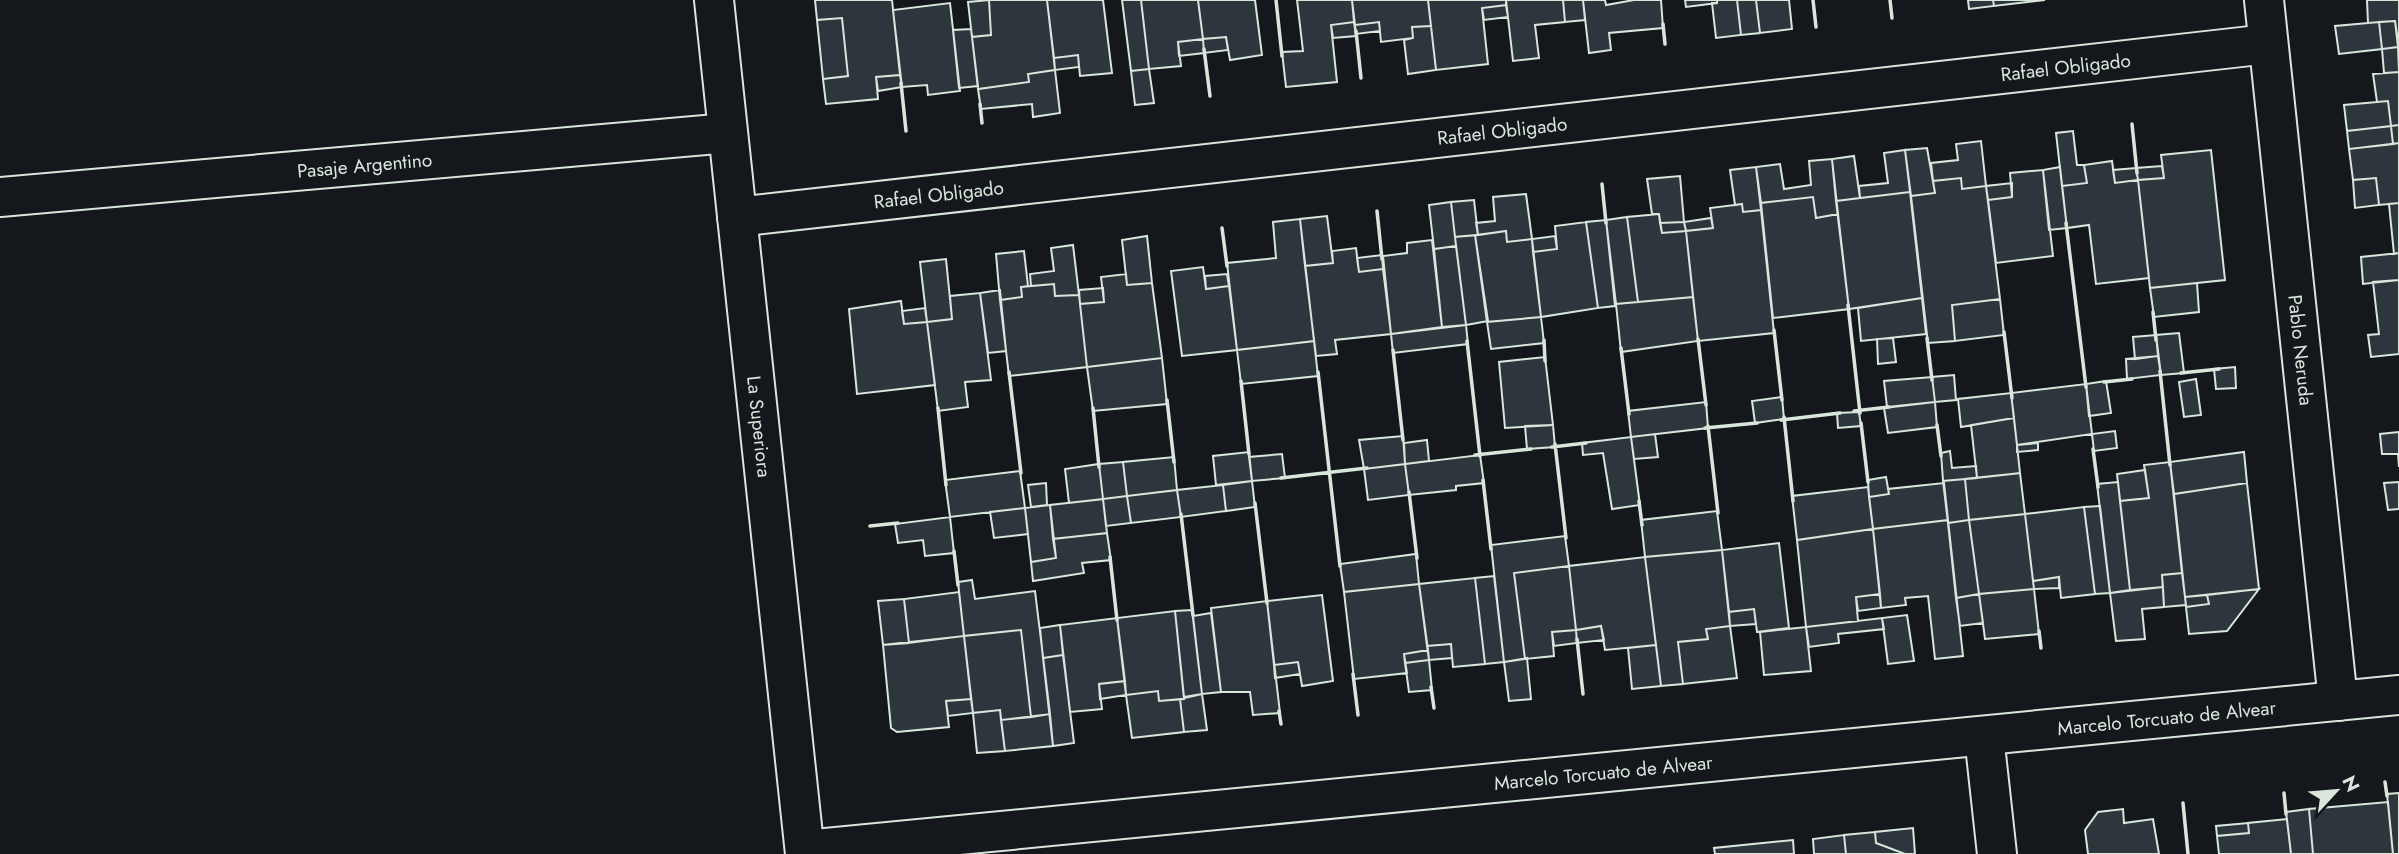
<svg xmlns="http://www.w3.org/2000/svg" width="2399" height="854" font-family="Jost,sans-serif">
<rect width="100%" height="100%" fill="#14181c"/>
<path fill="#2c363c" stroke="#d8e6dc" stroke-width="2" d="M815,0h77l8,75 -24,2 2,22 -52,5 -3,-25 25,-3 -6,-58 -25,2z
M989,0h58l8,70 -27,4 1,8 -51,7 -6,-52 19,-2z
M989,0l2,35 -19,2 -4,-35z
M1047,0h56l9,73 -32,3 -2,-21 -24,3z
M1122,0h19l8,69 -18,2z
M1141,0h57l5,39 -25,3 3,24 -32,3z
M1198,0h57l7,55 -32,5 -4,-23 -23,2z
M1297,0h55l2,22 -23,3 6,57 -51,5 -4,-35 21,-1z
M1352,0h76l3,26 -19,1 1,11 -32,4 -2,-20 -24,3z
M1428,0h78v5l-24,3 6,56 -52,6z
M1506,0h57l2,22 -30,3 4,33 -26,3z
M1563,0h20l2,20 -20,2z
M1583,0h22l1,5 28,-5h27l2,28 -54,5 2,17 -22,3z
M1685,0h32v3l-31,4z
M1717,0h20l4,35 -25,3 -4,-35h5z
M1737,0h19l4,33 -19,2z
M1756,0h33l3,29 -32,4z
M1968,0h25l1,6 -25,3z
M1993,0h52l-51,6z
M2367,0h32v47l-4,-26 -27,2z
M950,3l10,88 -32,4 -1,-10 -25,2 -9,-77z
M1506,5l2,12 -24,3 -2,-12z
M842,18l6,58 -25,3 -6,-59z
M2395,21l3,26 -16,2 -3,-27z
M1354,22l2,14 -23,2 -2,-13z
M1379,22l1,9 -24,3 -1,-9z
M2379,22l3,27 -43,5 -4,-28z
M1431,26l5,44 -28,4 -4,-34 9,-2 -1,-11z
M971,29l7,57 -19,2 -6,-58z
M1226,37l2,13 -24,3 -1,-14z
M1203,39l1,14 -25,3 -1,-14z
M2398,47l1,25 -15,1 -2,-24z
M1078,55l1,12 -24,3 -1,-12z
M1149,69l5,34 -19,2 -4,-34z
M1055,70l5,43 -27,4 -1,-13 -51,5 -3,-20 51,-7 -1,-8z
M2399,72v53l-8,1 -3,-25 -11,1 -4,-28z
M900,75l2,12 -24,4 -2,-14z
M2388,101l3,25 -44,5 -3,-26z
M2399,125v18l-6,1 -2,-18z
M2391,126l2,18 -44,5 -2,-18z
M2073,131l4,34h7l3,18 -25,3 -6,-53z
M1981,141l5,45 -24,3 -1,-11 -28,3 -2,-18 27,-3 -2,-16z
M2399,143v60l-20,2 -3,-27 -23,2 -4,-31z
M1927,148l8,45 -24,3 -6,-46z
M1905,150l5,42 -50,6 -1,-12 29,-3 -4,-30z
M2211,150l14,130 -75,8 -12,-108 26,-2 -3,-23z
M1854,156l6,42 -24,3 -4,-42z
M1832,159l6,55 -22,4 -3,-21 -52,6 -5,-36 24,-3 4,25 27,-4 -2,-24z
M2112,161l3,22 23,-3 11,98 -53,6 -7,-59 -22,3 -5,-42 25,-3 -3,-18z
M2162,166l2,12 -26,2 -2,-12z
M1756,167l5,43 -18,2 -1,-8 -7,1 -5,-35z
M2060,167l7,61 -18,2 -6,-60z
M2136,168l2,12 -23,3 -2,-13z
M2043,170l10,86 -57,7 -8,-63 24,-3 -2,-24z
M1680,176l4,46 -24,1 -1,-9h-7l-5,-35z
M1961,178l1,11 24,-3 14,113 -48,6 3,36 -27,2 -17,-147 24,-3 -2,-12z
M2376,178l3,27 -24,3 -2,-28z
M2012,183v14l-24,3 -2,-14z
M1910,192l12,106 -73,11 -13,-108z
M1526,194l6,45 -25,3 -1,-11 -28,4 -2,-12 19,-2 -2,-24z
M1813,197l3,21 22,-4 11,95 -76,9 -12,-115z
M1474,200l4,35 -23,2 -4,-35z
M1451,202l5,44 -22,3 -5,-44z
M2399,203v50l-5,1 -5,-50z
M1742,204l1,8 18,-2 13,123 -76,8 -12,-110 27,-3 -3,-20z
M1659,214l3,19 24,-2 7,66 -55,5 -11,-85z
M1327,216l6,47 -28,3 -5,-47z
M1627,217l11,85 -22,2 -10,-84z
M1711,218l2,10 -27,3 -2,-9z
M1300,219l14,122 -77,9 -10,-87 49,-5 -3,-36z
M1606,220l9,86 -17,2 -12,-86z
M1586,222l12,86 -57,9 -8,-65 24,-3 -2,-23z
M1684,222l2,9 -24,2 -2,-10z
M1506,231l1,11 25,-3 9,78 -54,5 -12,-87z
M1475,235l13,86 -22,4 -11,-88z
M1147,236l5,47 -25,2 -5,-45z
M1555,236l2,13 -24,3 -1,-13z
M1432,240l10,87 -51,7 -8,-78 24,-3v-10z
M1073,245l6,50 -24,1 -1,-12 -23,2 -1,-12 24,-3 -3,-23z
M1456,246l10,79 -24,2 -8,-78z
M1356,248l3,24 24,-3 8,65 -56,6 2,14 -21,2 -11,-90 28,-3 -1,-12z
M1024,251l4,35 -7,1 1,10 -22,3 -4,-46z
M2399,253v27l-36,4 -2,-27z
M1382,255l1,14 -24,3 -2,-14z
M946,259l6,60 -25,3 -7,-60z
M1203,267l3,22 23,-3 8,64 -55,6 -11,-85z
M1126,274l1,11 25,-2 10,75 -75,9 -7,-63 24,-2 -3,-25z
M1227,274l2,12 -23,3 -1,-13z
M2399,280v74l-28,3 -3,-22 11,-1 -6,-52z
M2197,283l2,29 -45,5 -4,-29z
M1054,284l1,12 24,-1 8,72 -78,9 -9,-76 22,-3 -1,-10z
M1103,288l1,14 -24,2 -1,-14z
M1000,290l6,61 -18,2 -8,-60z
M980,293l11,87 -26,2 3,25 -30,4 -11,-89 25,-3 -2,-23z
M1693,297l5,44 -77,11 -5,-48z
M1922,298l4,36 -65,7 -3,-33z
M2000,299l4,36 -49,6 -3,-36z
M901,301l3,23 23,-2 8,63 -78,9 -8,-85z
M925,308l2,14 -23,2 -2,-13z
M1541,317l3,26 -53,6 -4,-27z
M1466,325l2,19 -75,9 -2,-19z
M2179,333l5,40 -23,2 -5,-40z
M2156,335l2,21 -23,3 -2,-22z
M1893,338l3,24 -18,2 -1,-25z
M1314,341l4,35 -77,8 -4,-34z
M2158,356l3,19 -34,4 -1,-20z
M1545,357l8,68 -48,3 -6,-66z
M1162,358l5,46 -74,7 -6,-44z
M2235,367l1,21 -20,1 -2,-20z
M1954,375l2,25 -21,2 -3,-25z
M1932,377l3,25 -48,5 -3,-26z
M2196,379l5,36 -17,2 -5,-35z
M2106,381l5,32 -22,3 -3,-32z
M2086,384l6,50 -75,11 -6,-52z
M2011,393l3,25 -53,9 -3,-28z
M1782,397l2,22 -29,4 -3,-22z
M1706,402l2,26 -77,9 -3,-26z
M1935,402l2,25 -49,6 -4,-25z
M1859,412l2,14 -23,2 -1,-15z
M2014,418l6,55 -43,5 -6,-53z
M1553,425l2,22 -28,2 -2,-23z
M2115,431l2,17 -23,3 -2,-17z
M2399,432v35l-1,-13h-16l-2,-20z
M1655,434l3,23 -24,2 -3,-22z
M1403,436l2,28 -41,5 -5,-29z
M1631,437l9,68 -28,4 -9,-56 -20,2 -1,-12z
M1427,440l2,21 -24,3 -1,-21z
M2038,443v7l-21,2v-7z
M1950,451l2,17 24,-2 1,12 -34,3 -2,-28z
M1249,452l3,29 -36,4 -3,-29z
M2244,452l3,31 -73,11 -4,-32z
M1282,454l3,24 -33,3 -3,-24z
M1480,455l4,28 -28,3v4l-47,5 -4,-31z
M1174,457l3,33 -50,6 -4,-34z
M1123,462l4,34 -24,3 -4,-35z
M2170,462l12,111 -20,2 1,12 -33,3 -10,-89 29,-3 -5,-33z
M1099,464l4,35 -34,4 -4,-34z
M1405,464l4,31 -41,5 -4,-31z
M2145,470l4,28 -29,3 -3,-27z
M1020,471l5,37 -75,9 -5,-37z
M2020,473l5,41 -56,6 -4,-41z
M1886,477l3,17 -20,3 -1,-17z
M1965,479l4,41 -21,3 -5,-42z
M1252,481l3,26 -29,4 -3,-26z
M2118,482l12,108 -20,3 -13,-109z
M2399,482v27l-11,1 -4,-27z
M1046,483l1,22 -16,2 -3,-22z
M1944,483l4,37 -75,9 -4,-32 20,-3 -1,-5z
M2247,483l12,106 -74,8 -11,-103z
M1223,485l3,26 -45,6 -4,-27z
M1868,487l5,42 -76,11 -5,-44z
M1177,490l4,27 -50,6 -4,-27z
M1127,496l4,27 -25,3 -3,-27z
M1103,499l4,34 -54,6 -3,-34z
M1050,505l6,53 -25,4 -6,-54z
M2100,506l10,87 -15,1 -11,-87z
M2084,507l11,87 -34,4 -2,-21 -26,4 -8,-67z
M1025,508l3,26 -34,4 -4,-26z
M1717,511l5,39 -77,7 -4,-37z
M2025,514l9,75 -55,5 -10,-74z
M950,517l4,36 -29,3 -2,-16 -25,3 -3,-19z
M1948,520l15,136 -28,3 -7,-63 -23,2 1,7 -25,3 -8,-79z
M1969,520l10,74 -23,4 -8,-75z
M1873,529l7,65 -24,3 2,24 -52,6 -9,-87z
M1107,533l4,27 -29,3 2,10 -51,8 -2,-19 25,-4 -3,-19z
M1565,536l4,30 -55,7 11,86 -21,3 -13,-117z
M1779,543l10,85 -32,4 -3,-23 -25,3 -7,-62z
M1722,550l8,76 -24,3 2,10 -30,3 5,42 -22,2 -16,-129z
M1416,554l3,30 -75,8 -4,-28z
M1645,557l11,88 -51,5 -4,-24 -25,4 -7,-64z
M1569,566l7,64 -24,2 2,24 -29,3 -11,-86z
M2182,573l4,32 -22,2 -2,-32z
M1494,576l10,86 -19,2 -10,-86z
M2059,577v11l-25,1 -1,-8z
M1475,578l10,86 -32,3 -2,-23 -24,2 -8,-62z
M972,580l3,19 60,-8 15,123 -19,3 -10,-87 -57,6 -6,-54z
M1419,584l9,66 -24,4 3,19 -53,6 -10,-87z
M2163,587l1,20 -22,2 3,30 -29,2 -6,-48z
M2034,589l5,45 -54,5 -6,-45z
M2259,589l-32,42 -38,3 -3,-27 23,-3 -2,-9z
M959,592l5,44 -55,7 -5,-44z
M1880,594l1,14 -23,3 -2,-14z
M1979,594l4,29 -23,3 -4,-28z
M1322,595l11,86 -31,5 -4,-24 -24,3 -7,-64z
M2207,595l2,9 -23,3 -1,-10z
M904,599l5,44 -26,2 -5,-44z
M1267,601l13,112 -27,2 -3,-23h-29l-10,-84z
M1754,609l2,15 -26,2 -1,-14z
M1192,610l10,84 -18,3 -9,-86z
M1175,611l9,88 -25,2 -1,-10 -32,4 -9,-77z
M1211,613l10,79 -19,2 -9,-78z
M1907,615l7,46 -26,3 -6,-46z
M1117,618l8,63 -26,3 3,25 -32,3 -10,-87z
M1882,618l2,11 -46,5 1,9 -30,4 -3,-20z
M1060,625l3,30 -20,3 -3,-30z
M1601,626l3,14 -27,3 -1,-13z
M1730,626l7,52 -54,6 -5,-42 30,-3 -2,-10z
M1806,627l5,44 -47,4 -4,-43z
M1021,630l10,87 -30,3 -1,-10 -27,3 -9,-77z
M1576,630l1,13 -23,3 -2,-14z
M964,636l7,63 -25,2 3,26 -52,5 -6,-4 -8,-83z
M1451,644l1,14 -23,2 -2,-14z
M1656,645l5,41 -29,3 -4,-41z
M1428,650l1,10 -24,3 -1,-9z
M1063,655l11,88 -21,3 -10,-88z
M1527,658l4,41 -22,2 -5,-39z
M1429,660l3,30 -23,2 -4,-29z
M1298,662l2,12 -25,4 -1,-13z
M1125,681l1,14 -26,4 -1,-15z
M1158,691l1,10 21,-2 4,33 -52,6 -6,-43z
M1202,694l5,36 -23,2 -4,-33z
M971,699l2,14 -25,3 -2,-15z
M1000,710l5,41 -28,2 -4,-40z
M1050,714l3,32 -48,5 -4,-31z
M2399,793v61h-6l-6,-60z
M2388,802l5,52h-80l-4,-45z
M2123,809l1,14 29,-4 6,35h-71l-3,-24 13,-18z
M2309,809l4,45h-22l-5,-42z
M2287,819l4,35h-72l-2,-18 32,-3 -1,-10z
M2248,823l1,10 -32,3 -1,-10z
M1913,828l2,26h-10l-29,-11 -1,-11z
M1875,832l1,11 29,11h-59l-2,-19z
M1844,835l2,19h-32l-1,-15z
M1793,840l1,14h-79l-1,-6z"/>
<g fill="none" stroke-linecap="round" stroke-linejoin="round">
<g stroke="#d8e6dc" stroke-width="42">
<g id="street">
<path id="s1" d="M2264,0l74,701"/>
<path id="s2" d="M0,197l728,-64"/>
<path id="s3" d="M737,217l1531,-173"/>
<path d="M1984,736l13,118"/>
</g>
</g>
<g stroke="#d8e6dc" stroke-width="42">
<g id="secondary">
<path id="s4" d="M805,850l1594,-155"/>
</g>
</g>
<g stroke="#d8e6dc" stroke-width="42">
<g id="primary">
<path id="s5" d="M714,0l91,854"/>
</g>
</g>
<use href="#street" stroke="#14181c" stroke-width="38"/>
<use href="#secondary" stroke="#14181c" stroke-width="38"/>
<use href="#primary" stroke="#14181c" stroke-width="38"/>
<path stroke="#d8e6dc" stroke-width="3.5" d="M1276,0l6,56
M1813,0l3,27
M1890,0l2,18
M1663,24l2,20
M1356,31l5,47
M1204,49l6,47
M901,83l5,48
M980,104l2,19
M2132,124l5,49
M1602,184l4,39
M1377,211l5,48
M2066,223l20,164
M1222,228l5,38
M1848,305l12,108
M2153,312l3,28
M1774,330l8,70
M2004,332l8,66
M1927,338l5,42
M1698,339l8,66
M1544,340l1,21
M1467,341l13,115
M1621,348l8,66
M1393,350l10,90
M2160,371l10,94
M1009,372l12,101
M1318,372l22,194
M2181,373l38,-4
M1241,381l8,73
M2104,382l28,-3
M1167,400l7,62
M938,408l8,77
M1093,408l6,59
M1854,411l35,-4
M1784,417l9,84
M1781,420l59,-7
M1861,423l7,59
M1937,425l4,31
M1708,426l10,87
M1705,428l52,-5
M1555,444l11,94
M1552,447l34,-4
M2093,449l5,38
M1475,455l56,-6
M1281,478l86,-10
M1483,480l8,69
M1409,492l8,66
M1639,501l3,24
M1255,503l12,100
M1181,514l12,101
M870,526l28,-3
M954,551l4,34
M1110,557l7,63
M2039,631l2,17
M1577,639l6,55
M1353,674l5,41
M1431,687l3,21
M1279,711l2,13
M2385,782l2,14
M2284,793l2,21
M2183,803l5,51"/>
</g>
<g text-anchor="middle" stroke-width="5" stroke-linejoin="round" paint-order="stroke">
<g font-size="19" fill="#d8e6dc" stroke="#14181c">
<text dy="7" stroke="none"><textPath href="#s3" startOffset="1337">Rafael Obligado</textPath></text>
<text dy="7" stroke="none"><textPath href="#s3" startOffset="770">Rafael Obligado</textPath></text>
<text dy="7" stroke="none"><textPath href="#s2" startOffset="366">Pasaje Argentino</textPath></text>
<text dy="7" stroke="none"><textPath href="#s3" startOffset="203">Rafael Obligado</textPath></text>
<text dy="7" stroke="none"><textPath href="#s1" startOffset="352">Pablo Neruda</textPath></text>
<text dy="7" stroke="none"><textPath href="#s5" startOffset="429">La Superiora</textPath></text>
<text dy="7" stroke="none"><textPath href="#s4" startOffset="1368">Marcelo Torcuato de Alvear</textPath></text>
<text dy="7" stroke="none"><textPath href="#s4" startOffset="802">Marcelo Torcuato de Alvear</textPath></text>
</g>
</g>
<g transform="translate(2336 791) rotate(64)" stroke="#14181c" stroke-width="5" paint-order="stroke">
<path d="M0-5L12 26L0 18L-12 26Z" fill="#d8e6dc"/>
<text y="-10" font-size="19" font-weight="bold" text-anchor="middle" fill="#d8e6dc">N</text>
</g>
</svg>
